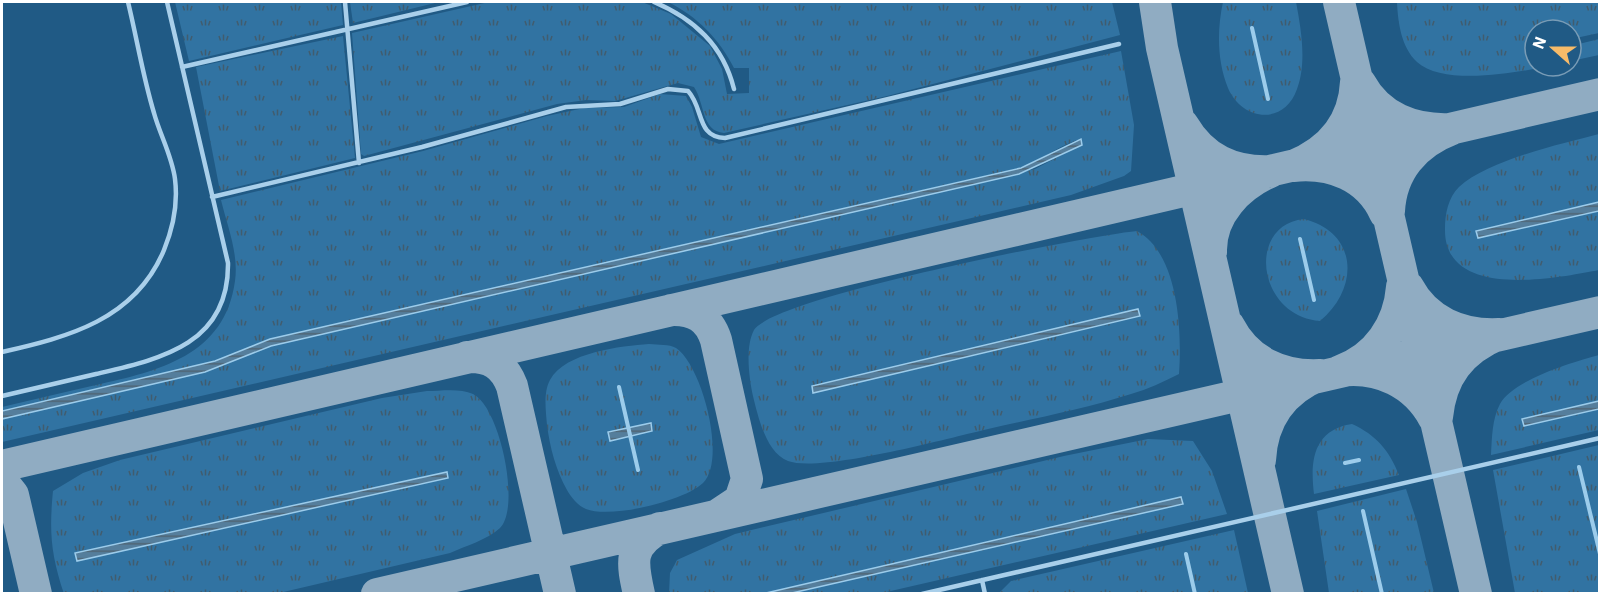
<svg xmlns="http://www.w3.org/2000/svg" width="1601" height="595" font-family="'IBM Plex Sans',sans-serif">
<defs>
<pattern id="grass-tufts" width="24" height="20" patternUnits="userSpaceOnUse" patternTransform="scale(1.5)"><rect width="24" height="20" fill="#3173a2"/><path d="M3 7l-1-3M5 7V3M7 7l1-3M15 17l-1-3M17 17v-4M19 17l1-3" fill="none" stroke="#415c6e"/></pattern>
<pattern id="water-rules" width="6" height="5" patternUnits="userSpaceOnUse" patternTransform="scale(1.5)"><rect width="6" height="5" fill="#557e9c"/><path d="M0 2.5h6" fill="none" stroke="#506574"/></pattern>
</defs>
<rect width="100%" height="100%" fill="#205a85"/>
<path fill="url(#grass-tufts)" fill-rule="evenodd" d="M175,2h166l2,23 -154,36z
M350,2h89l-86,21z
M489,2h153l29,12 39,32 12,23 5,25 22,-1v-25h-15c-14,-28 -37,-52 -66,-66h444l8,33 -233,61 -163,37c-23,-2 -19,-30 -30,-46l-16,-4 -63,18 -29,-1 -29,4 -193,52 -3,-2 -9,-121z
M1223,2h73c5,27 11,60 1,87 -13,37 -55,32 -69,-1 -11,-27 -11,-58 -5,-86z
M1397,2h202v31l-28,6v-9h-36v36h13c-32,7 -105,20 -131,-4 -16,-15 -19,-40 -20,-60z
M343,36l12,122 -135,33 -24,-124z
M1599,39v16l-28,6v-15z
M1121,51l13,74 -3,46 -7,5 -53,19 -1069,247v-23l203,-47 66,-26 764,-177 46,-24 -4,-5c-20,7 -37,21 -58,28l-749,171 -55,22 -213,50v-4c31,-7 62,-15 94,-22 62,-14 129,-29 139,-104 4,-27 -8,-56 -14,-81l202,-49 124,-35 37,-8 40,-1 36,-13 26,2 6,11 9,30 18,7z
M1599,134v68l-123,29 2,7 121,-27v59c-42,8 -155,31 -154,-41 0,-15 3,-31 14,-42 29,-27 102,-43 140,-53z
M1304,219c55,14 55,70 16,102 -63,-5 -74,-96 -16,-102z
M1137,231c42,23 45,101 42,143 -16,8 -31,15 -48,20 -47,15 -95,24 -143,35 -39,9 -167,44 -200,32 -22,-8 -30,-45 -35,-65 -4,-18 -8,-49 1,-66 20,-33 332,-94 383,-99zM1137,309l2,8 -326,76v-7z
M649,344c9,1 20,0 27,4 26,17 51,112 27,135 -19,18 -92,36 -117,26 -8,-3 -15,-12 -19,-19 -11,-20 -17,-42 -20,-65 -1,-14 -4,-32 3,-45 15,-28 72,-34 99,-36z
M1599,355v46l-77,18 2,7 75,-17v21l-108,25c1,-17 1,-36 9,-51 13,-24 73,-42 99,-49z
M427,391c14,0 33,-3 46,3 27,13 48,113 27,134 -13,12 -35,18 -50,25l-171,40 -215,1c-13,-40 -15,-61 -11,-103l30,-18 37,-13 262,-62zM446,472l2,6 -371,83 -2,-8z
M1352,424c24,11 37,26 47,51l-85,19c-4,-33 -1,-64 38,-70z
M1148,439l45,2 19,30 15,43 -345,79h-90l391,-89 -1,-6 -416,95 -97,1 1,-21 7,-13 58,-26 329,-78z
M1599,445v148h-84l-22,-123z
M1406,489l11,33 17,71h-105l-12,-82z
M1234,530l14,63h-249l12,-12z"/>
<path fill="url(#water-rules)" stroke="#9ccceb" stroke-width="1.5" d="M1081,139l1,6 -63,29 -748,172 -66,26 -203,47v-8l213,-50 55,-22 751,-171z
M1599,202v9l-121,27 -2,-7z
M1138,309l2,7 -327,77 -1,-7z
M1599,401v8l-75,17 -2,-7z
M651,423l1,8 -42,10 -2,-9z
M447,472l1,6 -371,83 -2,-8z
M1181,497l2,7 -391,89h-26z"/>
<g fill="none" stroke-linecap="round" stroke-linejoin="round">
<path stroke="#9ccceb" stroke-width="4" d="M1252,28l16,71
M1300,239l14,61
M619,387l19,83
M1345,463l14,-3
M1579,467l21,87
M1363,511l19,83
M1186,554l9,40"/>
<path stroke="#90acc2" stroke-width="32" d="M1155,2l7,46 126,546
M1339,2l137,592
M1356,82c-2,42 -26,69 -63,84 38,-4 75,10 92,47
M1360,83c19,35 54,48 92,46 -37,14 -61,42 -63,82
M1183,125c20,34 50,48 89,46 -33,14 -62,43 -61,81
M1402,287c-3,38 -25,71 -62,84 39,-5 75,12 94,47
M1408,287c18,34 53,49 91,47 -38,16 -58,42 -62,83
M671,310c23,-1 38,8 45,30l31,139 -7,21 -21,14
M1229,326c18,35 52,51 91,49 -37,15 -58,45 -60,85
M467,357c23,-1 37,8 45,29l48,208
M2,466l1598,-372
M2,481l11,14 23,99
M377,594l1223,-282
M639,594c-7,-31 -11,-49 21,-66"/>
<path stroke="#a9cfea" stroke-width="4.5" d="M345,2l14,161
M654,2c40,17 69,43 80,87
M182,67l285,-65
M212,197l210,-50 144,-40 54,-3 48,-15 20,2c16,17 8,46 37,47l394,-94
M2,352c66,-15 133,-32 162,-102 9,-22 14,-47 11,-71 -3,-23 -15,-44 -21,-66 -11,-36 -17,-74 -26,-111
M2,396c31,-7 63,-15 94,-22 64,-15 133,-29 132,-111l-61,-261
M982,580l3,14
M922,594l678,-156"/>
</g>
<rect width="1601" height="595" fill="none" stroke="#ffffff" stroke-width="6"/>
<g transform="translate(1553 48) rotate(291)"><circle r="28" fill="#205a85" stroke="#799cb6" stroke-width="1.5"/>
<path d="M0-4.5L10 22L0 15L-10 22Z" fill="#f7bb69"/>
<text y="-9" font-size="16" font-weight="bold" text-anchor="middle" fill="#ffffff">N</text>
</g>
</svg>
